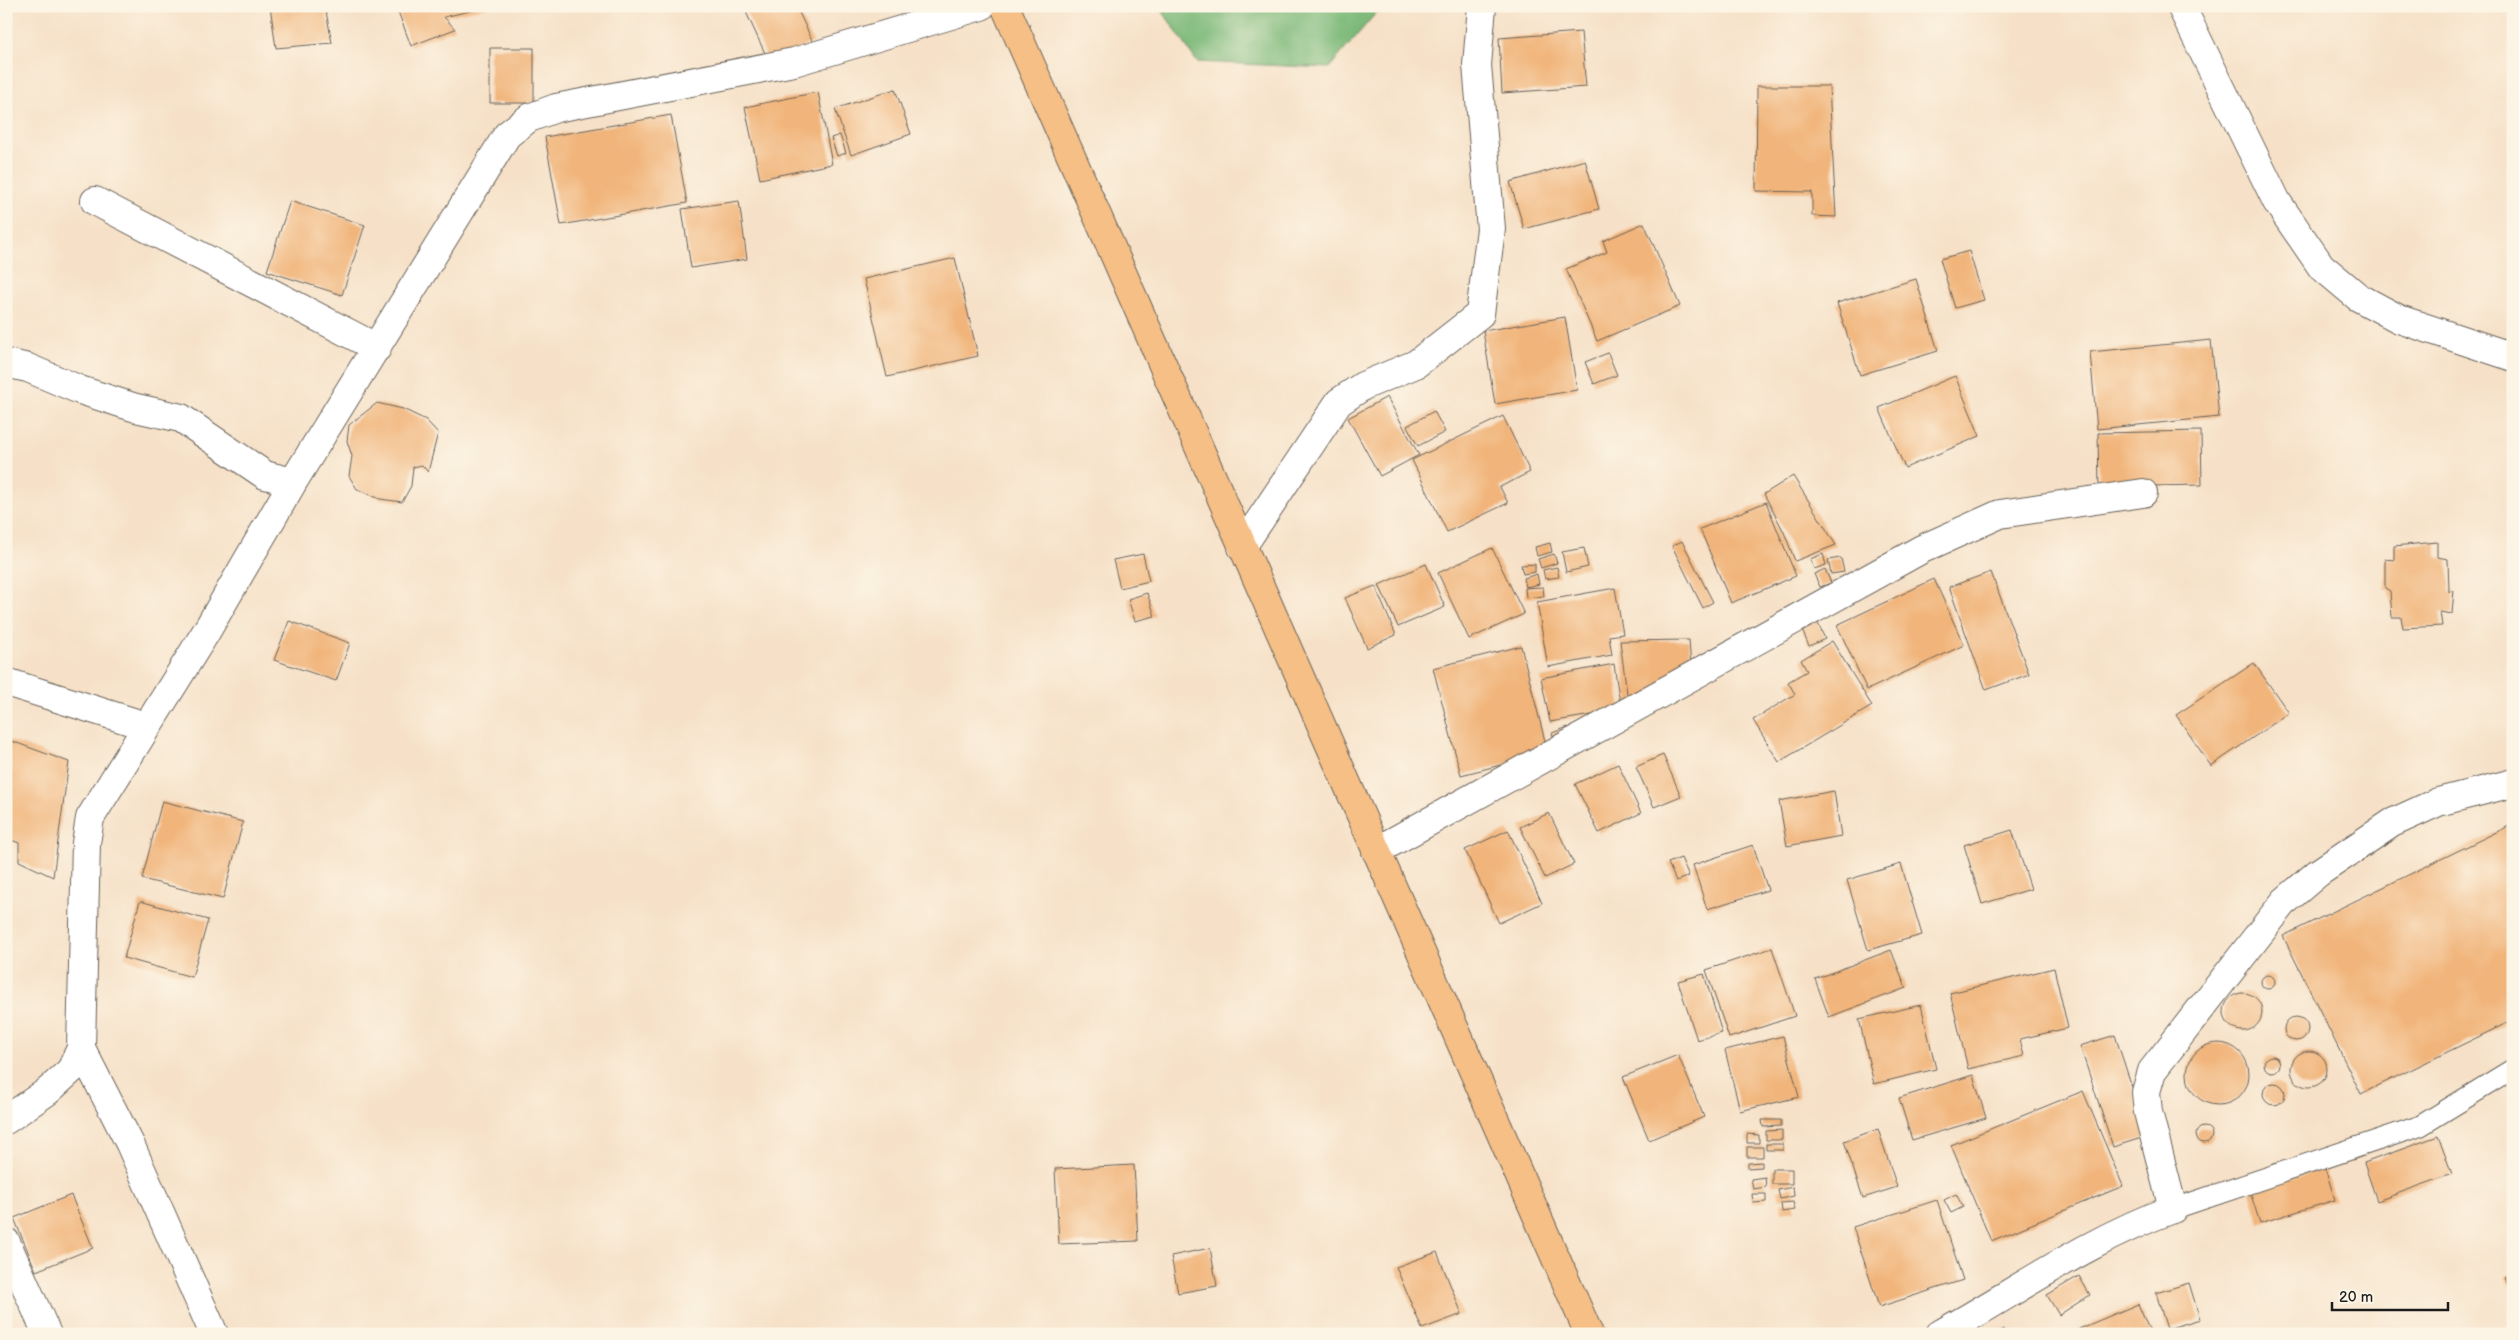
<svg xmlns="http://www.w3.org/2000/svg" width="2519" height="1340" font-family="'Balsamiq Sans',sans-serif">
<rect width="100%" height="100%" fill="#fcf5e5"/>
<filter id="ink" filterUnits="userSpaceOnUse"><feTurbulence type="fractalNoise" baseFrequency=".02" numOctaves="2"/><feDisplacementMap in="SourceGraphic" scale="10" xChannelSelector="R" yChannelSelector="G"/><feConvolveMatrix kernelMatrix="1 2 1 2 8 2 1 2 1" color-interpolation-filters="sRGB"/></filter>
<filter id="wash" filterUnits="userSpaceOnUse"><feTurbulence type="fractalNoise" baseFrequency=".0096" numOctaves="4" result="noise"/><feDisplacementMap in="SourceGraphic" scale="20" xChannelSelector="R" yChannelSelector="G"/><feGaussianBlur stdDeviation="1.12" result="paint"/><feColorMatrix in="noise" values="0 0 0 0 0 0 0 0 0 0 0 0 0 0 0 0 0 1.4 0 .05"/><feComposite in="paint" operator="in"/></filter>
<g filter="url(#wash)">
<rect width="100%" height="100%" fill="#f6e1c8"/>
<path fill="#7db979" stroke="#4c6a4a" d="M1159,6h223l-53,62 -132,-6z"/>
<g id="blocks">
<path fill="#f1b57b" d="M270,6h55l7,37 -56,5z
M396,6h91v1l-43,10 11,12 -44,17z
M757,6h39l17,36 -44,20 -23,-50z
M1581,32l5,55 -84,6 -3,-55z
M490,48h44v55h-44z
M1757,86h72l7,131 -24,-1v-24l-56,-1z
M895,89l16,45 -60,21 -16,-46z
M818,92l14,72 -72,15 -15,-72z
M671,115l16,88 -126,22 -16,-88z
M840,135l6,18 -9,3 -6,-18z
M1585,160l14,49 -75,20 -14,-47z
M290,201l75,24 -23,70 -75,-24z
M739,201l8,58 -56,9 -9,-59z
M1644,223l36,83 -83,35 -31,-72 41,-17 -4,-11z
M1969,251l15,49 -29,8 -15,-49z
M955,258l23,98 -91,21 -23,-98z
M1916,279l22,72 -78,24 -23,-72z
M1565,317l12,73 -82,14 -12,-73z
M2211,340l8,77 -122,12 -7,-77z
M1608,353l9,22 -23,9 -9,-22z
M1955,376l25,60 -75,32 -26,-60z
M1387,397l32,58 -39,21 -32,-58z
M377,403l26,6 23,11 12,13 -10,39 -6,-7 -9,2 -2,19 -9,16 -22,-3 -23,-10 -8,-13 3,-20 -5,-15 2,-16z
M1434,411l11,21 -27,14 -11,-20z
M1503,416l27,56 -30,15 8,16 -61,29 -35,-72z
M2201,431l1,54 -103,2 -1,-54z
M1793,476l43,69 -41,16 -11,-29 -20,-38z
M1766,502l30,74 -65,27 -31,-74z
M1682,541l31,61 -10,6 -31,-62z
M2437,542v15l11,2 1,33 5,-2 -2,24 -12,-2 2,14 -39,2 -2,-11h-9l-2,-26 -5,-3v-29l9,1v-14z
M1550,543l2,9 -15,4 -2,-9z
M1492,548l32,66 -55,25 -31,-66z
M1584,548l4,19 -22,5 -4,-20z
M1143,554l6,27 -29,7 -7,-28z
M1554,554l3,9 -16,5 -3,-9z
M1823,554l3,11 -12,4 -4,-10z
M1841,558l3,14 -13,2 -3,-14z
M1426,564l19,43 -47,20 -19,-42z
M1535,564v8l-12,2 -2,-9z
M1557,567l2,10 -14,2 -2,-9z
M1825,569l6,14 -11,4 -6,-13z
M1991,572l38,102 -43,16 -37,-103z
M1537,574l2,10 -13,3 -2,-9z
M1934,579l30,66 -97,45 -30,-65z
M1375,586l21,49 -29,13 -22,-50z
M1543,587l1,9 -18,2 -1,-10z
M1615,588l8,46 -14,2 3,19 -64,12 -11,-65z
M1147,593l8,23 -20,5 -7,-22z
M289,621l61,22 -14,38 -62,-21z
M1817,621l8,18 -16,7 -8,-18z
M1689,640l2,27 -62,41 -9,-67z
M1832,641l40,65 -93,56 -26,-42 42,-26 -7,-12 19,-11 -6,-11z
M1521,646l27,107 -87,22 -28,-107z
M2254,663l35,50 -78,53 -35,-51z
M1614,664l7,46 -71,12 -9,-44z
M1568,727l4,13 -15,6 -5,-13z
M6,739l63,23 -16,115 -34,-16v-18l-13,-5z
M1663,755l18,41 -27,11 -18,-40z
M1618,764l23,49 -42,20 -24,-49z
M1834,791l7,45 -54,10 -8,-45z
M162,801l81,21 -20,77 -81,-20z
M1549,813l25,51 -29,14 -25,-51z
M2513,824v196l-152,74 -78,-158z
M1508,830l34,73 -43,20 -34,-73z
M2012,830l19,59 -49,15 -18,-59z
M1753,845l15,45 -61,19 -14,-44z
M1681,858l8,18 -13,5 -8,-18z
M1901,864l21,71 -54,15 -21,-70z
M140,901l68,19 -16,57 -68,-19z
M1772,948l23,68 -66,22 -23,-68z
M1891,950l15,38 -77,29 -14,-38z
M2054,968l14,60 -48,11 4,17 -56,13 -18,-76z
M1704,974l18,59 -25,7 -19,-59z
M2261 982a7 7 0 1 1 14 0a7 7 0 1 1-14 0Z
M2224 1012a19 19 0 1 1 38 0a19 19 0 1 1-38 0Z
M1921,1005l15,64 -62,15 -15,-65z
M2284 1029a12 12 0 1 1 24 0a12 12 0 1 1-24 0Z
M2115,1035l33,101 -35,11 -33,-101z
M1783,1036l16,61 -59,14 -15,-61z
M2187 1074a31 31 0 1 1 62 0a31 31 0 1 1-62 0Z
M2291 1069a18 18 0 1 1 36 0a18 18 0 1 1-36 0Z
M1678,1055l26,62 -55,23 -26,-63z
M2264 1064a8 8 0 1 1 16 0a8 8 0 1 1-16 0Z
M1973,1075l13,43 -74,22 -13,-42z
M2263 1094a11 11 0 1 1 22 0a11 11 0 1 1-22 0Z
M2083,1091l40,95 -132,55 -40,-96z
M1762,1120h19v6l-18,1z
M2196 1135a8 8 0 1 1 16 0a8 8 0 1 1-16 0Z
M1878,1129l19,58 -34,11 -19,-57z
M1782,1130v10h-16v-9z
M1747,1134l12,1v8h-12z
M2438,1136l14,38 -75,27 -13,-38z
M1766,1144h17v6h-17z
M1747,1147h16v10h-16z
M1762,1162v5l-14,1v-5z
M1134,1165l4,76 -79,3 -4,-75z
M2325,1168l10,32 -75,23 -10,-31z
M1772,1169h20v15h-20z
M1765,1177l1,10 -13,2 -2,-10z
M1793,1187l1,9 -14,3 -2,-9z
M1752,1194h14v8l-13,1z
M1956,1194l7,13 -12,6 -7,-13z
M71,1195l22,53 -57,23 -22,-53z
M1937,1200l26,80 -84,27 -26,-80z
M1793,1202l2,8 -13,2 -1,-9z
M1210,1248l7,38 -39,7 -7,-37z
M1437,1252l25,62 -40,15 -26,-62z
M2513,1273v20l-9,-16z
M2079,1276l11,19 -31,20 -12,-20z
M2189,1283l11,36 -33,10 -11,-36z
M2138,1304l13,30h-70l-2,-5z
M2003,1329l3,5h-12z"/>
</g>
</g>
<g filter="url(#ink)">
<use href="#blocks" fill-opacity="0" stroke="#686158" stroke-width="1"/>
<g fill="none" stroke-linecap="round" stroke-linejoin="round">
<g stroke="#686158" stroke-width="22">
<path id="service" d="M2173,1209l247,-83 93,-57"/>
</g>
<g stroke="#686158" stroke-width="30">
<path id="minor" d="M2181,6l96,196 44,64 37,31 41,22 114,38
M95,201l282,147
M6,363l22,5 52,22 56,18 45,10 84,57 28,7
M1242,547l97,-145 24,-16 53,-22 64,-50 11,-85 -14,-164 5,-59
M6,682l140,44
M1376,851l546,-302 78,-35 143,-21
M81,1048l49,96 84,190
M6,1120l42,-29 23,-21 10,-22 5,-205 4,-25 116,-186 87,-150 214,-347 22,-17 27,-10 238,-46 187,-56
M6,1242l41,92
M1940,1334c77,-43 150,-95 233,-125l-25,-97 -2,-20 6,-21 133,-170 33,-28 74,-50 46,-21 75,-19"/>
</g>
<g stroke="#686158" stroke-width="30">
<path id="primary" d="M1005,6l584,1328"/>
</g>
<use href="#service" stroke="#fff" stroke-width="20"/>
<use href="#minor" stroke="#fff" stroke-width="28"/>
<use href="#primary" stroke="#f5bf86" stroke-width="28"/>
</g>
</g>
<rect width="2519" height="1340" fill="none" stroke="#fcf5e5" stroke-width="25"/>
<path d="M2332 1302v8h116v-8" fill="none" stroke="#1c1c1c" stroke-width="2.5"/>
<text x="2339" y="1302" font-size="15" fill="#1c1c1c" stroke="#fcf5e5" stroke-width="4" paint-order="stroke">20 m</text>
</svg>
